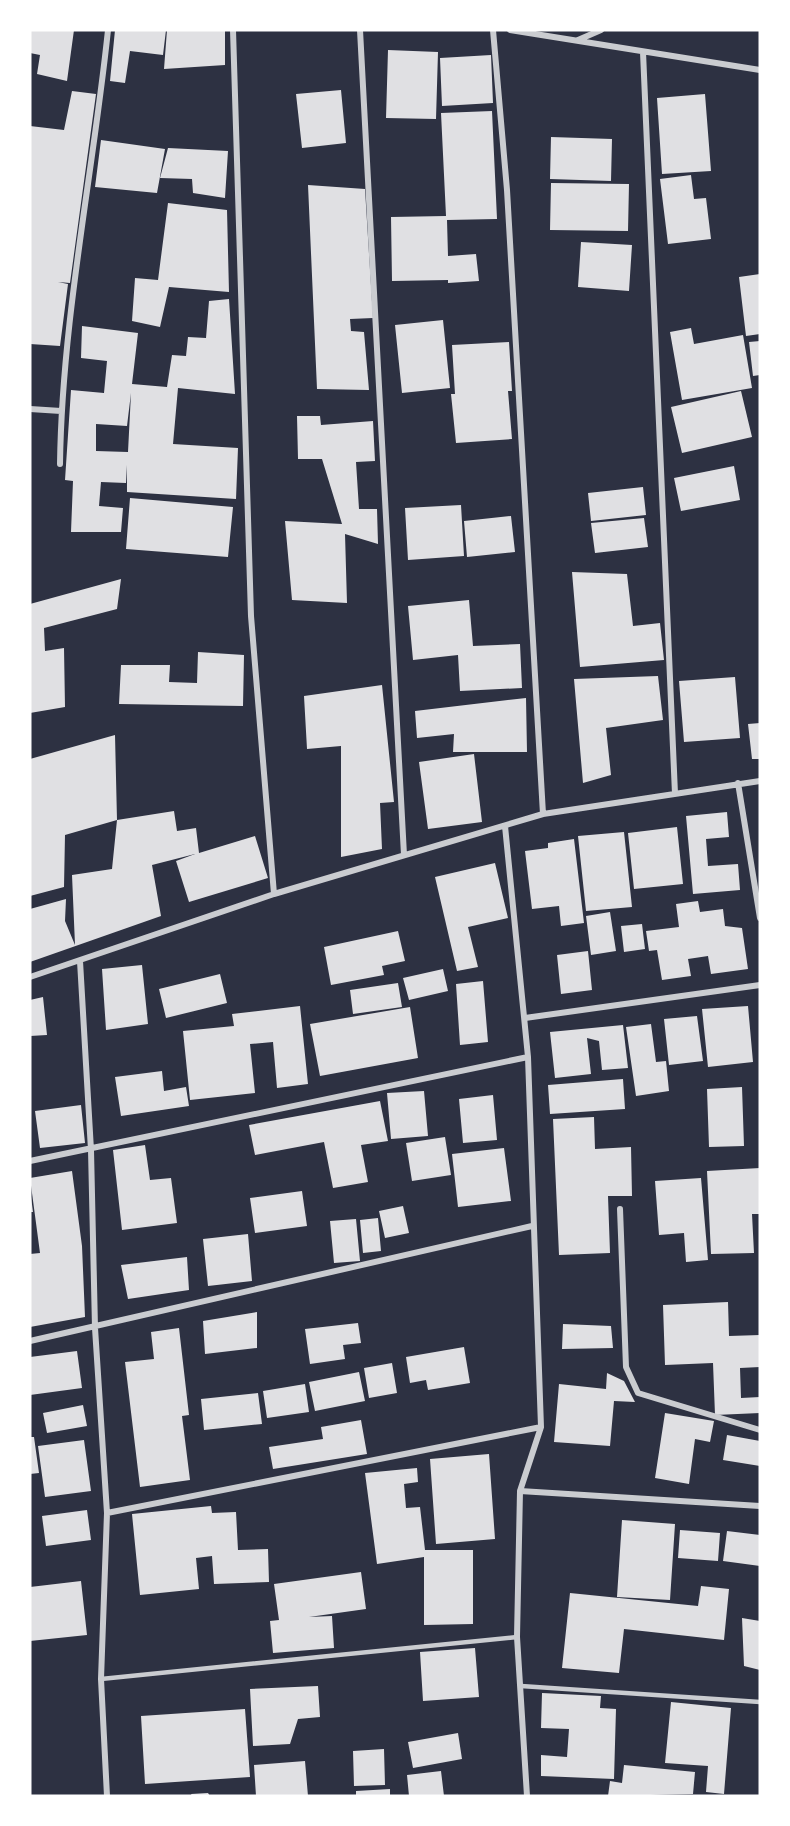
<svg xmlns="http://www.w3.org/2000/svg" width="790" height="1826" font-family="Overpass,sans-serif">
<rect width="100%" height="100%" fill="#2d3142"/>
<path fill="#e0e0e3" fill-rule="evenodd" d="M30,30h44l-7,51 -30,-7 3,-19 -10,-2z
M115,30h51l-3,25 -33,-4 -5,32 -15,-2z
M167,30h58v35l-61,4z
M388,50l50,2 -2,67 -50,-1z
M491,55l2,48 -51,3 -2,-48z
M341,90l5,53 -44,5 -6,-54z
M72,91l24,3 -26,189 -12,-1 10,2 -8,62 -30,-2v-218l34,4z
M705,94l6,77 -49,3 -5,-76z
M492,111l5,108 -50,1 1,36 28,-2 3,27 -31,2v-3l-56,1 -1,-64 55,-1 -5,-103z
M551,137l61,2 -1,42 -61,-2z
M101,140l64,9 -8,44 -62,-6z
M168,148l60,3 -3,47 -32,-5 -1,-14 -32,-1z
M691,175l3,24 12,-1 5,41 -43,5 -8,-65z
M551,183l78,1 -1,47 -78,-1z
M308,185l57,4 8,129 -23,1 1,12 13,1 5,58 -52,-1z
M168,203l59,7 2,82 -60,-5 -9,40 -28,-6 3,-43 23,2z
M581,242l51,3 -3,46 -51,-4z
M760,274v60l-14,2 -7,-59z
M229,299l6,95 -57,-6 -5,56 65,4 -2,51 -109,-7v-27l-1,18 -25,-1 -2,24 24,2 -2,24h-50l2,-51 -8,-1 6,-90 33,3 3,-32 -26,-3 1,-32 56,7 -6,51 35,3 5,-32 14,1 2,-19 18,1 3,-37zM131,393l-3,59 -32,-1v-27l31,2z
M443,320l7,68 -48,5 -7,-68z
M691,328l3,16 49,-9 9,53 -70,12 -12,-68z
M760,341v34l-7,1 -4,-34z
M509,342l3,49h-4l4,48 -56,4 -5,-49h4l-3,-49z
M741,391l11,46 -70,16 -11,-46z
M297,416h23l1,9 52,-4 2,40 -19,1 3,47h18l1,35 -33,-10 2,69 -55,-3 -7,-79 57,3 -20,-65h-24z
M734,466l6,34 -59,11 -7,-33z
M643,487l3,28 -55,6 -3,-28z
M130,498l103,9 -5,50 -102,-8z
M461,505l3,51 -56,4 -3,-52z
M511,516l4,36 -48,5 -3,-36z
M644,518l4,29 -53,6 -4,-30z
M572,572l55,2 6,52 27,-3 4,37 -84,7z
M121,579l-4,30 -73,19 1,23 19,-3 1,59 -35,6v-109z
M469,600l4,46 47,-2 2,44 -62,3 -2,-36 -45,5 -5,-54z
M198,652l46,3 -1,51 -124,-2 2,-39h49l-1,17 28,1z
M658,676l5,44 -57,8 5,47 -28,8 -9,-104z
M735,677l5,61 -56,4 -5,-61z
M382,685l12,117 -14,1 2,46 -41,8v-111l-34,3 -3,-53z
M526,698l1,54h-74l1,-18 -37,4 -2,-27z
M760,723v36h-8l-4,-35z
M115,735l2,85 -52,15 -1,52 -34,9v-137z
M474,754l8,68 -54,7 -9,-67z
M174,811l3,20 19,-3 3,25 56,-17 13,42 -79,24 -13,-41 19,-7 -43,11 9,51 -131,46v-53l36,-10 -1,22 10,24 -3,-70 40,-6 5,-49z
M727,812l2,25 -23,2 2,27 30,-2 2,26 -47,4 -7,-78z
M677,827l6,57 -49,5 -6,-56z
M624,832l8,75 -46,4 -8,-75z
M574,839l10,84 -23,3 -2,-20 -27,3 -7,-58 23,-3v-5z
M495,863l13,55 -40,9 10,40 -21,4 -22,-94z
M698,901l2,11 23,-3 2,17 17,2 6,41 -37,5 -3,-18 -20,3 3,17 -29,4 -5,-30 -8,1 -3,-20 33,-4 -3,-23z
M610,912l6,39 -25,4 -5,-39z
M642,924l3,25 -21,3 -3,-26z
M398,931l7,30 -23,5 2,9 -53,10 -7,-38z
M588,951l4,39 -31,4 -4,-39z
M142,965l6,59 -42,6 -4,-61z
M443,969l5,22 -39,9 -6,-22z
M220,974l7,29 -61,15 -7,-29z
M483,981l5,61 -28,3 -4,-61z
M398,983l4,24 -49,7 -3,-24z
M43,997l4,38 -17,1v-36z
M300,1006l8,78 -31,4 -4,-46 -23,2 5,49 -65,7 -7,-69 51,-5 -2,-12z
M748,1006l5,56 -45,5 -6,-58z
M410,1007l8,51 -98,18 -10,-52z
M697,1016l6,45 -34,4 -5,-46z
M651,1024l5,38 10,-1 3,30 -33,5 -10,-69z
M623,1025l5,43 -26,2 -3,-29 -12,-3 4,36 -36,4 -5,-46z
M162,1071l2,20 22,-4 3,19 -68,10 -6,-39z
M623,1079l2,30 -75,5 -2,-29z
M742,1087l2,59 -35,1 -2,-58z
M424,1091l4,45 -37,3 -4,-46z
M493,1095l4,45 -34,3 -4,-44z
M380,1101l8,40 -27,4 7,37 -35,6 -9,-46 -69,13 -6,-30z
M81,1105l4,38 -45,5 -5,-37z
M594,1117l1,32 36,-2 1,49h-24l2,57 -51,2 -6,-136z
M445,1137l6,38 -39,6 -6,-38z
M145,1145l5,35 21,-2 6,45 -55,7 -9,-80z
M504,1148l7,53 -53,6 -6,-53z
M760,1168v46h-8l2,39 -43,1 -4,-83z
M72,1171l10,75 3,71 -55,10v-73l10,-1 -10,-75z
M701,1178l7,82 -22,2 -2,-29 -25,2 -4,-54z
M30,1189l3,23h-3z
M302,1191l5,35 -52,7 -5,-35z
M403,1206l6,27 -24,5 -6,-27z
M378,1218l3,33 -18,2 -3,-33z
M356,1219l4,42 -26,2 -4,-42z
M248,1234l4,47 -44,5 -5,-47z
M187,1257l2,33 -61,9 -7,-34z
M728,1302l1,34 31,-1v32l-20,1 1,30 19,-1v16l-45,2 -2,-52 -48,2 -2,-60z
M257,1312v36l-52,6 -2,-33z
M358,1323l3,20 -18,2 2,14 -35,5 -5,-35z
M563,1324l48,2 2,22 -51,1z
M179,1328l10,87 -7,1 8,64 -50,7 -15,-125 29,-3 -3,-27z
M464,1347l6,36 -42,7 -2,-10 -16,3 -4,-26z
M77,1351l5,37 -52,7v-38z
M392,1363l5,30 -28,5 -5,-30z
M359,1372l6,29 -50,10 -6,-29z
M607,1373l17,8 11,21 -21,-1 -4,45 -56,-4 5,-58 47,5z
M305,1384l4,28 -42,6 -4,-27z
M258,1393l4,31 -58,6 -3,-31z
M83,1405l4,21 -40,7 -4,-20z
M665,1413l49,8 -4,21 -15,-3 -6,45 -34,-6z
M361,1420l6,34 -94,15 -4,-22 54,-8 -2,-12z
M727,1435l33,6v25l-37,-6z
M30,1437h4l5,36 -9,1z
M84,1440l7,51 -46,6 -7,-51z
M489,1454l6,85 -59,5 -6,-85z
M417,1468l1,14 -14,2 2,24 14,-1 5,43h48v74l-49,1v-68l-47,7 -12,-91z
M211,1506l1,7 24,-1 2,38 30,-1 1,33 -55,2 -2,-28 -16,2 3,31 -59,6 -8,-81z
M87,1510l4,30 -45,6 -4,-30z
M622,1520l53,4 -5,76 -53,-3z
M680,1530l40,3 -2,28 -40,-3z
M727,1531l33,4v31l-37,-5z
M361,1572l5,37 -57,8 23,-1 2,32 -61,5 -3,-32 9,-1 -5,-36z
M81,1581l6,54 -57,6v-54z
M701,1586l28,3 -5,51 -100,-11 -5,44 -57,-5 8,-75 128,13z
M742,1618l18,3v49l-16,-4z
M475,1648l4,49 -56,4 -3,-49z
M318,1686l2,31 -22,2 -8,25 -37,2 -3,-57z
M542,1693l59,3 -1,12 16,1 -2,70 -73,-3v-21l26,2 2,-28 -28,-1z
M671,1702l60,6 -7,86 -18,-2 2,-26 -43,-3z
M245,1709l5,68 -105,7 -4,-68z
M458,1733l4,26 -49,9 -5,-26z
M384,1749l1,36 -31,1 -1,-35z
M305,1761l3,35h-52l-2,-31z
M624,1765l71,7 -2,22 -85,2 2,-15 12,2z
M441,1771l3,25h-35l-2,-21z
M390,1789v7h-34v-5z
M208,1793l2,3h-18l-1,-2z"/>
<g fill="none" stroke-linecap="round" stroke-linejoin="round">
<path stroke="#caccd0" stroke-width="4.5" d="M101,1679l416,-42
M521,1686l239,16"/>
<path stroke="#caccd0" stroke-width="6" d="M233,30l18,586 23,278
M360,30l44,825
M493,30l14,160 36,624
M510,30l250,40
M578,40l23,-10
M643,52l32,742
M30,409l31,2
M60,464c2,-145 33,-290 48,-434
M738,783l22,135
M505,826l23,231 13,370 -21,64 -3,146 10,159
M80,961l11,189 4,178 12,185 -6,166 6,117
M30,977l244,-83 269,-80 217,-33
M525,1018l235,-33
M30,1161l498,-104
M620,1209l6,158 12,26 122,37
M30,1341l502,-115
M520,1491l240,15
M107,1513l434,-86"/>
</g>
<rect width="790" height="1826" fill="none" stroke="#ffffff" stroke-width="63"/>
</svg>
